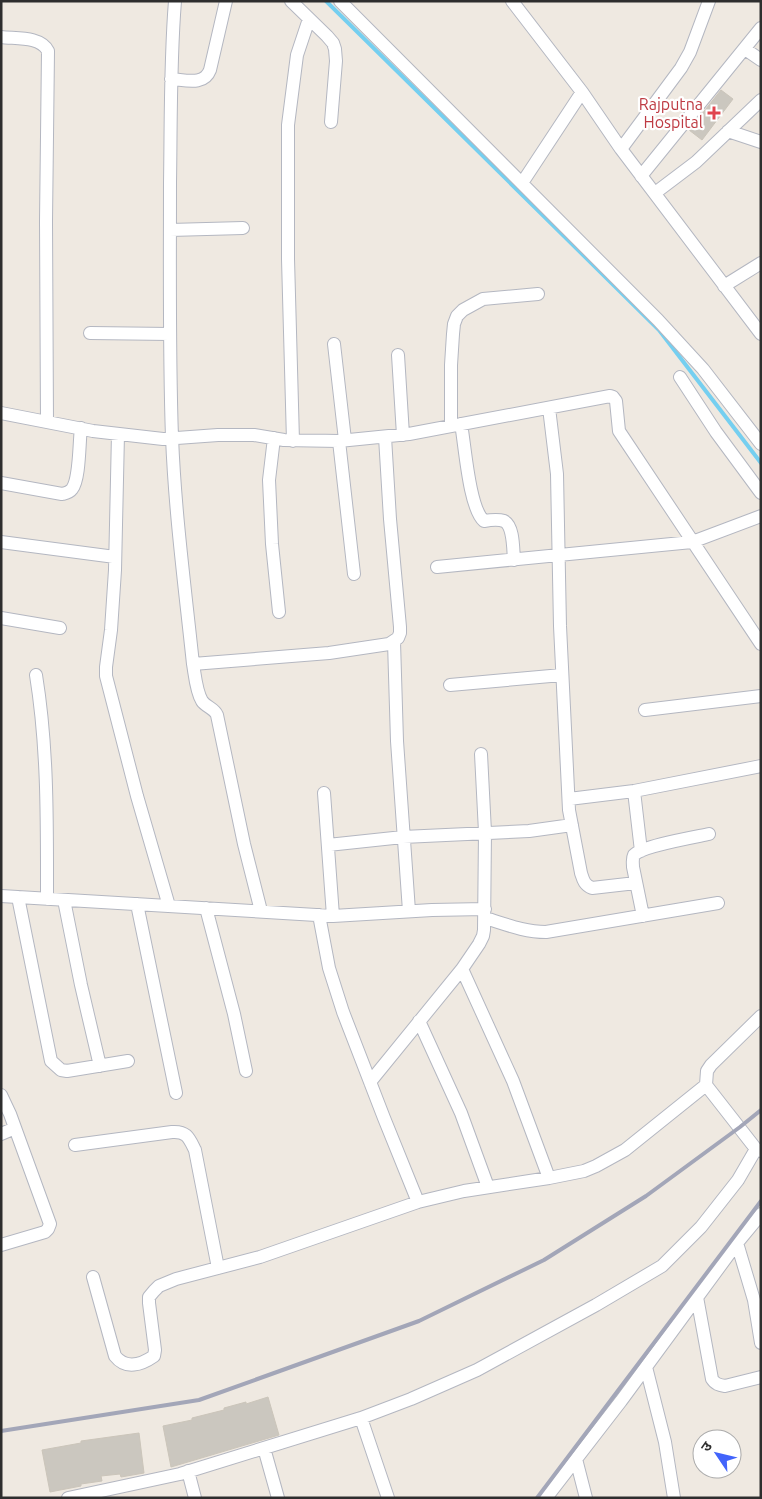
<svg xmlns="http://www.w3.org/2000/svg" width="762" height="1499" font-family="Ubuntu,'Noto Sans Devanagari',sans-serif">
<rect width="100%" height="100%" fill="#efe9e1"/>
<g fill="none" stroke-linecap="round" stroke-linejoin="round">
<path stroke="#75cff0" stroke-width="4" d="M326,1l333,329 102,133"/>
</g>
<path fill="#cbc7bf" stroke="#cbc5ba" d="M721,90l12,9 -31,41 -13,-10z
M268,1397l11,38 -108,32 -8,-41 29,-6v-2l32,-8v-2l22,-6v2z
M139,1433l5,40 -23,4 -1,-3 -19,2 1,5 -21,3v2l-31,6 -8,-42 39,-7v-2z"/>
<g fill="none" stroke-linecap="round" stroke-linejoin="round">
<g stroke="#b4b7c1" stroke-width="14">
<path id="minor" d="M175,1c-5,61 -4,121 -5,182 0,85 -1,170 2,254 3,76 13,151 21,227 2,11 3,27 9,37 4,6 12,7 15,14l27,129 17,67
M291,1l36,35 6,7 2,6 1,12 -5,61
M340,1l318,319 45,49 58,75
M512,1l70,91 39,57 140,185
M1,37c15,2 39,-1 47,14l-2,170 1,201
M745,49l16,11
M171,79c15,1 33,7 39,-9l16,-69
M728,131l33,11
M621,149l60,-81 9,-16 19,-51
M641,176l120,-148
M522,183l60,-91
M655,193l41,-31 65,-62
M170,230l73,-2
M724,286l37,-23
M90,333l80,1
M334,344l11,96
M398,355l5,80
M680,377l36,55 45,61
M549,408l8,66 3,152 9,184 12,63c2,6 3,12 11,15l44,-5
M1,413l92,18 70,8 55,-4h36l30,5 55,1 70,-7 201,-38 3,1 3,4 3,30 142,213
M461,424c4,21 8,84 23,97 6,-1 14,-2 20,0 10,5 9,29 10,39
M451,426v-61l2,-31 1,-10 3,-8 6,-6 20,-11 55,-5
M118,434l-3,136 -4,60 -5,37v9l31,120 32,110
M274,438l-5,42 3,64 7,68
M293,441l-5,-182v-134l9,-70 12,-36
M339,441l15,133
M1,483l61,11c4,-1 7,-1 10,-5 8,-10 7,-47 9,-61
M1,542l114,15
M437,567l255,-25 69,-26
M1,618l59,10
M394,642l3,99 12,170
M193,664l136,-11 60,-9 9,-6 2,-5v-6l-10,-108 -5,-82
M36,675c12,74 11,149 11,224
M450,685l112,-10
M645,710l116,-14
M634,791l7,60
M324,793l9,123
M569,799l65,-8 127,-25
M328,845l75,-8 126,-6 43,-6
M1,896l332,20 99,-6 53,-1
M18,897l33,164 10,9 6,1 61,-10
M64,900l17,85 19,81
M137,904l39,189
M206,908l28,106 12,57
M319,915l10,53 14,44 41,106 34,84
M643,916l-10,-49c0,-4 -1,-8 1,-12 8,-9 61,-18 75,-21
M485,918c20,6 39,14 61,14l172,-29
M462,969l51,112 36,97
M761,1016l-50,49 -4,6 -1,14 50,64 5,2
M419,1021l42,92 27,74
M370,1082l92,-113 17,-25 4,-8 1,-6 1,-98 -4,-78
M1,1095l9,19 40,110 -2,5 -3,3 -44,13
M1,1134l14,-6
M75,1145l97,-13c15,-1 17,6 23,18l23,118
M737,1243l17,57 7,43
M93,1277l22,79c11,14 26,9 39,0l1,-6 -6,-47v-6l5,-6 5,-5 17,-7 84,-22 158,-55 46,-11 85,-13 35,-7 12,-5 29,-16 81,-65
M697,1297l15,82c3,5 7,6 13,7l36,-9
M646,1367l19,75 9,56
M361,1418l27,80
M264,1448l14,50
M576,1459l10,39
M188,1471l7,27
M68,1498l112,-24 181,-56 50,-19 66,-29 119,-65 66,-39 39,-39 37,-47 18,-31
M546,1498l75,-97 116,-158 24,-29"/>
</g>
<use href="#minor" stroke="#fff" stroke-width="12"/>
<path stroke="#a3a6b8" stroke-width="4" d="M1,1431l198,-31 220,-79 125,-61 102,-64 94,-69 21,-17
M537,1498l224,-297"/>
</g>
<path fill="#e0444e" stroke="#fff" stroke-width="2" d="M711.5 105.5h5v5h5v5h-5v5h-5v-5h-5v-5h5z"/>
<g text-anchor="middle" stroke-width="4.5" stroke-linejoin="round" paint-order="stroke">
<g font-size="16" fill="#be3a42" stroke="#fff" text-anchor="end">
<text x="703" y="110">Rajputna<tspan x="703" dy="18">Hospital</tspan></text>
</g>
</g>
<rect width="762" height="1499" fill="none" stroke="#2e2e2e" stroke-width="5"/>
<g transform="translate(717 1454) rotate(305)"><circle r="24" fill="#ffffff" stroke="#ababab"/>
<path d="M0-4L9 19L0 12L-9 19Z" fill="#4264fb"/>
<text y="-8" font-size="14" font-weight="bold" text-anchor="middle" fill="#2e2e2e">उ</text>
</g>
</svg>
